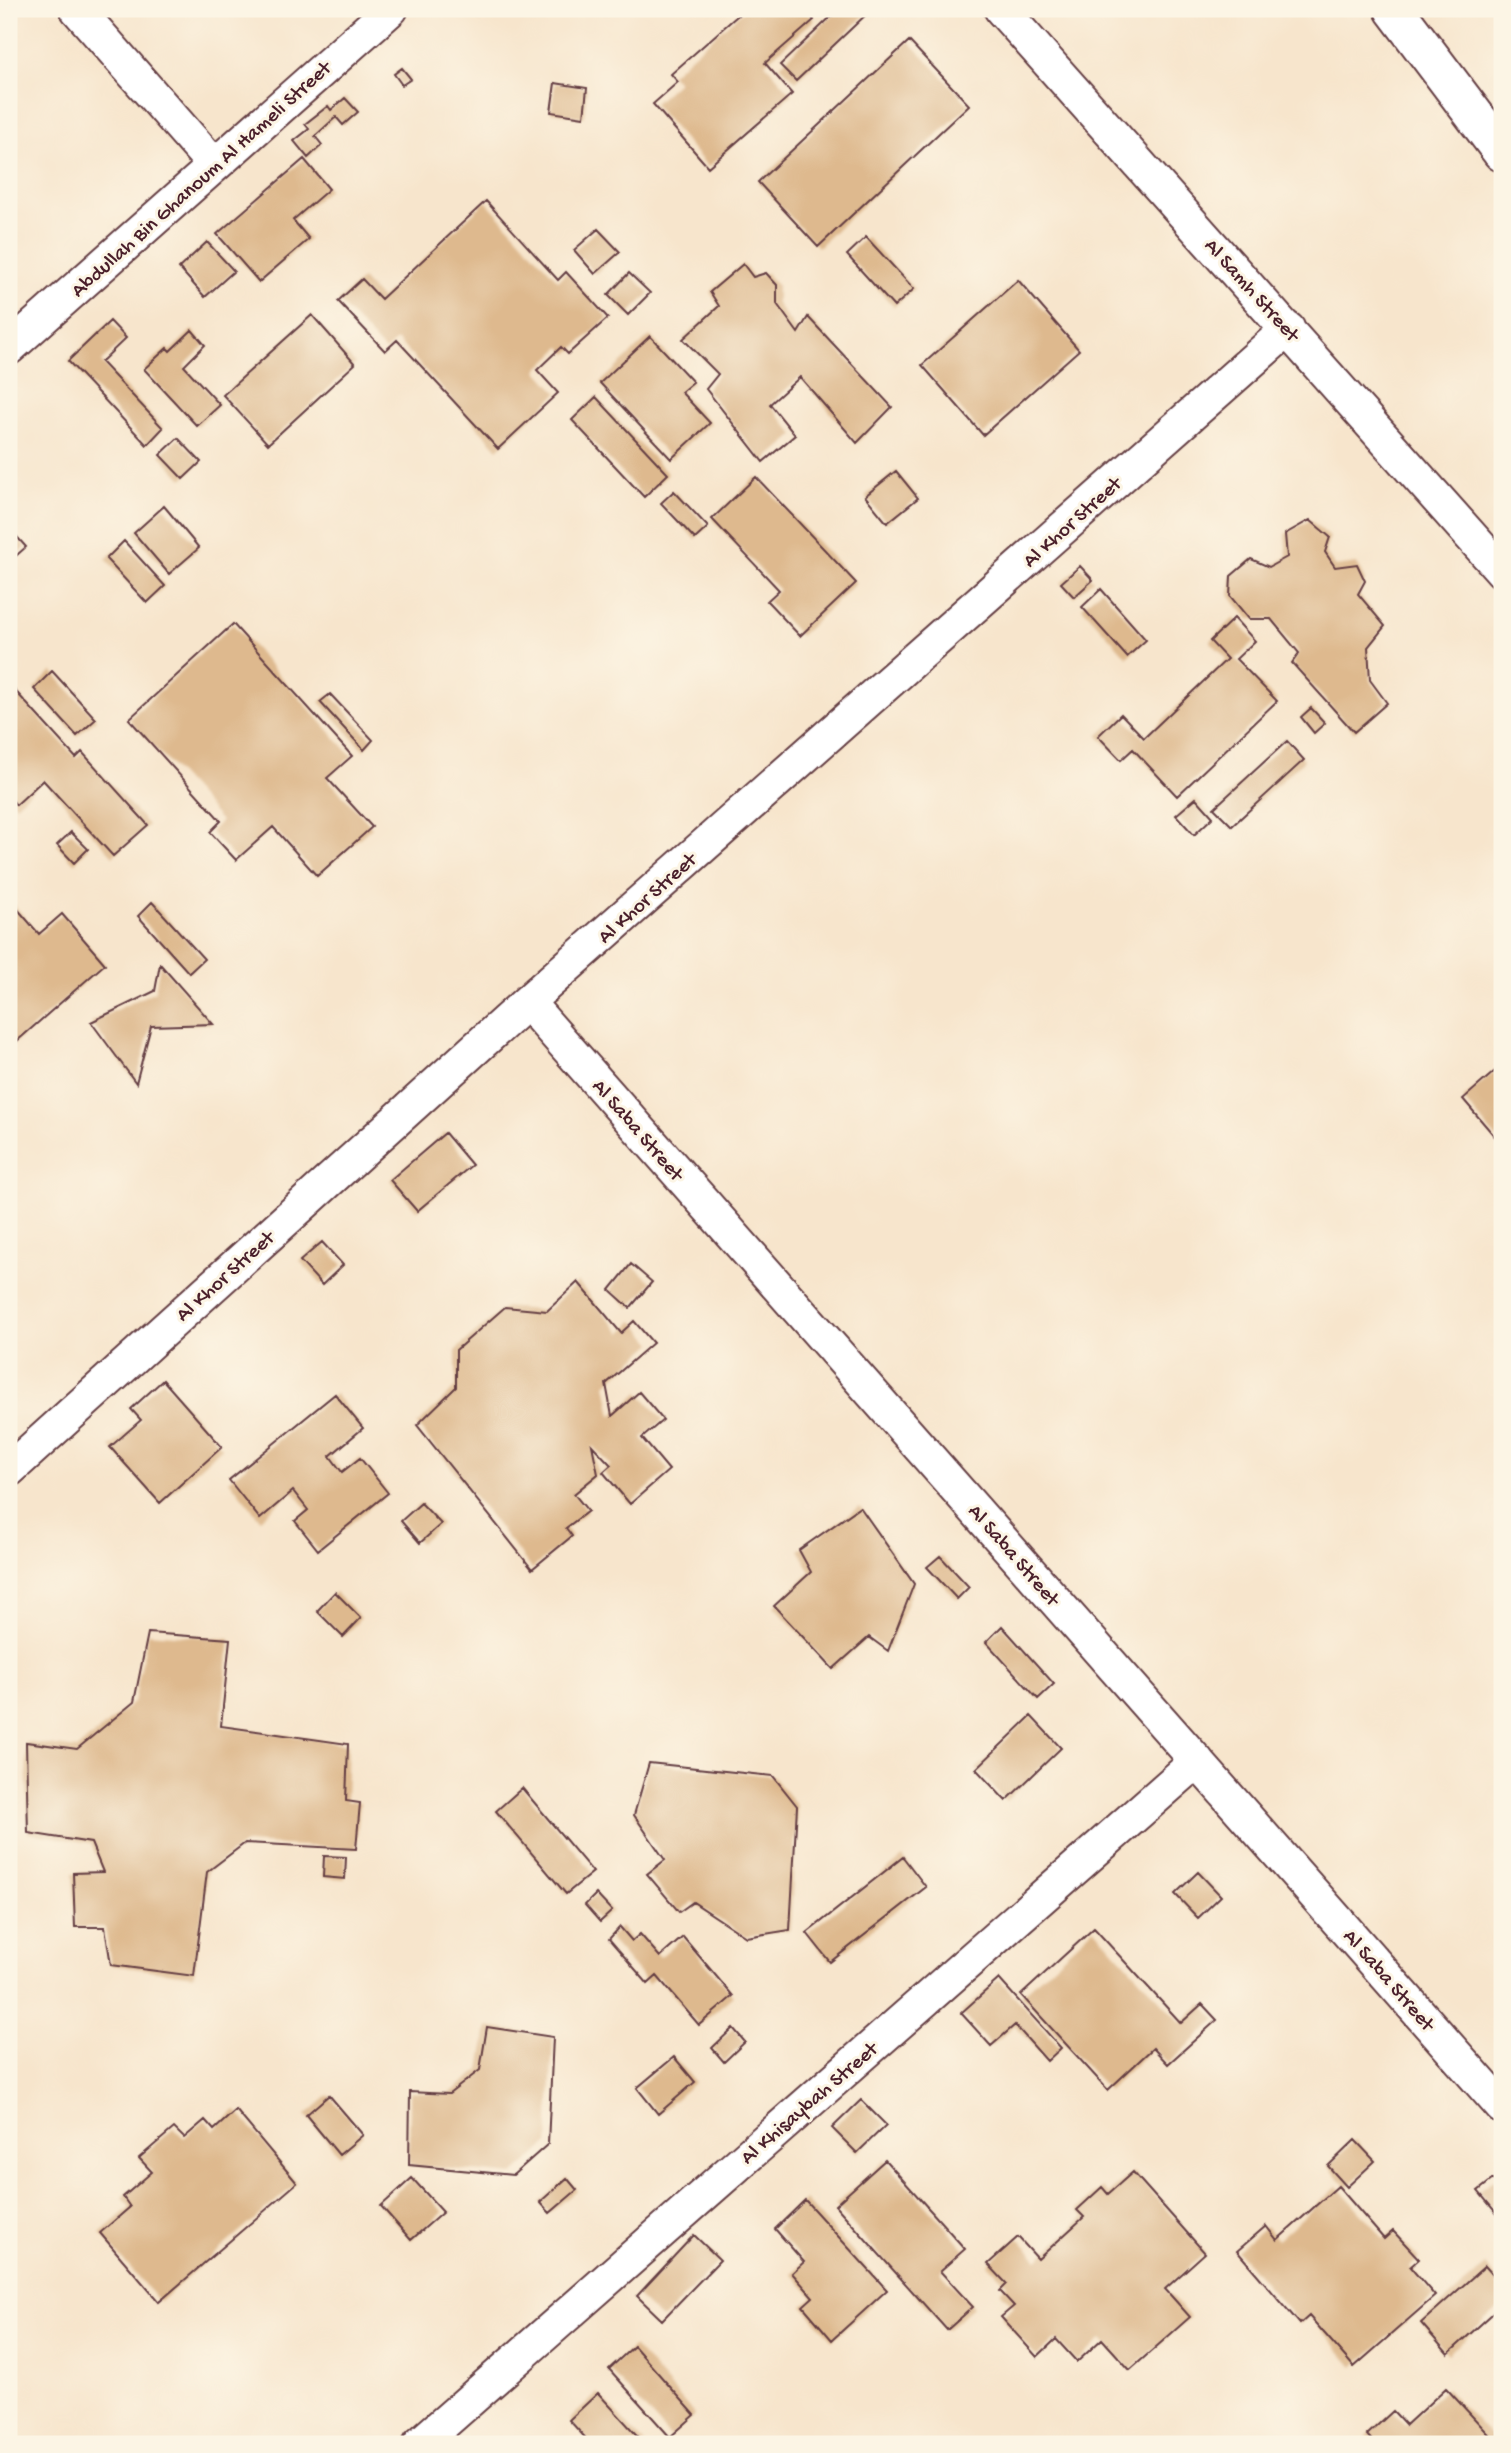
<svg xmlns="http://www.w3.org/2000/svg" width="1511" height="2453" font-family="'Gochi Hand',sans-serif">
<rect width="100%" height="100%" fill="#fcf5e5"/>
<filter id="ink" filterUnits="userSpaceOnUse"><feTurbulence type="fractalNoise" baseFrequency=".0143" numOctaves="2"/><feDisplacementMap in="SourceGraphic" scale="14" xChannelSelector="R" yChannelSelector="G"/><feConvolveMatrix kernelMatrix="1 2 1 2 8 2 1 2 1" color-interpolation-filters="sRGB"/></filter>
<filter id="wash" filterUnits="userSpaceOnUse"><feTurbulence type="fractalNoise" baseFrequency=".00686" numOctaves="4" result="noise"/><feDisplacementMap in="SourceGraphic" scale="28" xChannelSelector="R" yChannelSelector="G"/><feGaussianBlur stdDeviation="1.57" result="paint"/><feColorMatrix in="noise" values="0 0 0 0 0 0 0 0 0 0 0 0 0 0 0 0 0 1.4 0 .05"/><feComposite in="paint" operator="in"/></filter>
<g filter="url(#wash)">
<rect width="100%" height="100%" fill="#f7e5cc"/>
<g id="blocks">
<path fill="#deb98e" d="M745,9h59l10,11 -49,43 27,31 -84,73 -55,-63 25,-22 -7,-8z
M839,9h33l-76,72 -16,-16z
M909,41l60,64 -151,142 -60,-65z
M402,68l9,11 -9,6 -8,-11z
M555,83l32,5 -3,29 -33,-5z
M345,98l13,14 -15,13 -7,-8 -21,19 7,9 -14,13 -14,-17 15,-12 -4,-5 23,-18 3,4z
M304,159l25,30 -36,31 16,19 -50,43 -42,-48z
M486,201l72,79 8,-8 42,46 -40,36 -7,-7 -24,23 21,23 -60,56 -101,-109 -12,11 -47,-50 24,-22 19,20z
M598,229l22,23 -25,22 -21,-24z
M866,237l48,52 -20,18 -47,-52z
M207,242l27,29 -29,26 -26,-29z
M743,264l10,13 13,-4 11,12v19l21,29 10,-16 84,90 -35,36 -57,-66 -30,27 25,31 -32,27 -57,-73 12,-15 -35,-35 36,-33 -9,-14z
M629,273l21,20 -22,22 -20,-20z
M1018,280l61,70 -96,85 -61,-70z
M312,315l43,49 -87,80 -45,-49z
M110,321l16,17 -25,24 62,66 -16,17 -79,-84z
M192,330l13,15 -21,21 36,39 -23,21 -53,-57 23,-21 3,3z
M650,336l43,46 -12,10 29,31 -39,36 -71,-76z
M596,397l72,77 -24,23 -72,-77z
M178,438l23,24 -18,17 -23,-24z
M896,471l22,27 -31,25 -22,-27z
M756,477l100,106 -56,53 -33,-35 12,-11 -67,-71z
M674,491l34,36 -13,12 -34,-36z
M164,506l35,42 -30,26 -35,-41z
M1310,520l20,17 -5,15 10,15 22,-3 8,17 -7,13 27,32 -17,21 2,33 17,23 -33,29 -62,-69 7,-10 -28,-34h-22l-19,-23 1,-20 20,-17 18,8 18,-10 -2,-23z
M9,528l17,19 -17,15z
M124,541l41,45 -18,17 -41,-44z
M1080,566l13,14 -19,17 -13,-14z
M1101,589l45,51 -19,17 -45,-50z
M1234,618l21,23 -19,18 41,42 -100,95 -44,-47 -12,11 -23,-24 23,-22 23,24 83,-79 -17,-18z
M233,624l119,132 -25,22 45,49 -55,49 -44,-49 -37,33 -26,-28 11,-11 -92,-102z
M52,671l44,48 -19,17 -43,-47z
M9,684l67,74 6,-6 66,73 -35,31 -70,-76 -27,25 -7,-9z
M330,694l43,46 -9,10 -44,-48z
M1311,708l14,15 -11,10 -13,-16z
M1287,741l17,19 -72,66 -18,-18z
M1196,798l17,19 -19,18 -18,-20z
M71,832l17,17 -14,14 -17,-18z
M9,899l30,35 23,-20 43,50 -96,84z
M152,902l52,57 -15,14 -51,-57z
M160,964l53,60 -62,2 -15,57 -45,-61 64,-31z
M1502,1065v80l-39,-46z
M445,1133l27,32 -55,46 -27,-31z
M322,1242l21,23 -21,20 -22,-24z
M631,1264l21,18 -22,26 -20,-18z
M578,1282l43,51 13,-12 19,22 -47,41 6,32 27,-24 24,28 -21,18 27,32 -39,34 -27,-32 8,-7 -19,-20 6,29 -24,20 14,17 -22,17 6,8 -40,33 -115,-144 39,-38v-37l49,-43 42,4z
M163,1380l59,67 -62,56 -50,-56 31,-27 -10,-11z
M335,1394l28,34 -33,28 12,16 18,-14 28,35 -70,57 -23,-29 13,-11 -15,-19 -33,28 -31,-39z
M421,1503l20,21 -21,19 -19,-22z
M860,1507l54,77 -26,67 -19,-14 -36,32 -59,-63 37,-34 -12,-22z
M940,1556l29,31 -12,12 -30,-32z
M335,1592l26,26 -18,19 -26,-26z
M1002,1626l52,58 -16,15 -52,-57z
M148,1633l82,6 -9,87 127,18 -2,57 14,2 -4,46 -111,-6 -38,29 -13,104 -83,-11 -6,-38h-30l-2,-54 30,-1 -12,-29 -63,-10 -2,-91 51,7 57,-47z
M1031,1716l30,32 -55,53 -30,-32z
M649,1763l124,13 24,30 -7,124 -44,7 -53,-35 -14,10 -32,-38 18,-14 -31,-45z
M522,1788l71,84 -27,22 -70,-83z
M324,1856l22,1 -1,22 -22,-2z
M903,1857l23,30 -96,75 -23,-29z
M1198,1872l23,24 -23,22 -23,-24z
M596,1894l16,17 -12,11 -15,-17z
M620,1927l12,14 8,-7 20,23 23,-20 50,59 -34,29 -42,-49 -9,8 -39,-45z
M1094,1928l87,95 21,-19 15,16 -49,44 -15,-16 -45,42 -87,-95z
M999,1979l62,69 -14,13 -32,-36 -24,21 -30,-33z
M487,2027l66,10 -5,107 -35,31 -104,-10 1,-73 39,2 31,-24z
M733,2028l12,14 -21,20 -12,-14z
M674,2057l21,25 -37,32 -21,-26z
M329,2095l34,40 -24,20 -33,-40z
M861,2100l25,25 -29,28 -25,-25z
M236,2110l61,73 -138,119 -59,-69 30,-26 -7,-10 29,-25 -13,-14 35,-30 10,10 21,-18 9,10z
M1355,2140l20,21 -28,26 -19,-21z
M885,2160l80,89 -25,22 33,36 -26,23 -112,-125z
M1133,2172l72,81 -40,36 25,28 -60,53 -28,-31 -25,23 -21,-23 -19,18 -36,-40 13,-11 -14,-15 7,-7 -19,-20 30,-27 20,22 46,-42 -7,-7 25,-23 6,7z
M412,2178l31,34 -32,28 -30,-34z
M567,2178l10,12 -27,23 -10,-11z
M1493,2179l9,10v31l-24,-29z
M1338,2186l46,53 9,-8 26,28 -9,8 25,29 -81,71 -45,-51 -9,8 -63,-73 29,-25 11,14z
M805,2200l82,90 -55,50 -29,-34 10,-9 -21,-24 12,-11 -29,-33z
M694,2235l26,25 -58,60 -25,-24z
M1485,2266l17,19v20l-54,49 -27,-31z
M634,2346l61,69 -25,22 -61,-68z
M1446,2388l52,56h-123l-8,-9 26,-24 13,14z
M598,2393l47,51h-54l-22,-24z"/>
</g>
</g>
<g filter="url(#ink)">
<use href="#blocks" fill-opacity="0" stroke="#643d43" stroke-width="2"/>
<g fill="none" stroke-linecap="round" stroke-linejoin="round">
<g stroke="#643d43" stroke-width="37">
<path id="minor" d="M77,9l137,156
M1001,9l501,562
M9,348l382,-339
M527,1002l975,1105
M9,1470l518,-468 761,-673
M420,2444l777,-683"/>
</g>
<g stroke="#643d43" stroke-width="42">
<path id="primary" d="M1394,9l108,143"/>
</g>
<use href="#minor" stroke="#fff" stroke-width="33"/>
<use href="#primary" stroke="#fff" stroke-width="38"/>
</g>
</g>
<g text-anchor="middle" stroke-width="6" stroke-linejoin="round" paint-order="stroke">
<g font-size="21" fill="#4a1f2b" stroke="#fcf5e5">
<text transform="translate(200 178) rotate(-42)" y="7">Abdullah Bin Ghanoum Al Hameli Street</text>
<text transform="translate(1253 289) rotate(48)" y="7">Al Samh Street</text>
<text transform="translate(1071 521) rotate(-42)" y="7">Al Khor Street</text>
<text transform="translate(646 897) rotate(-42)" y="7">Al Khor Street</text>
<text transform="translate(639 1129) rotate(49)" y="7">Al Saba Street</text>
<text transform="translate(224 1275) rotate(-42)" y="7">Al Khor Street</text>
<text transform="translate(1015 1554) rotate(49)" y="7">Al Saba Street</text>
<text transform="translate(1390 1979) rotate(49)" y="7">Al Saba Street</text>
<text transform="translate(808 2102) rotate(-41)" y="7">Al Khisaybah Street</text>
</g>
</g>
<rect width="1511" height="2453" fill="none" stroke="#fcf5e5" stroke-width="35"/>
</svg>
